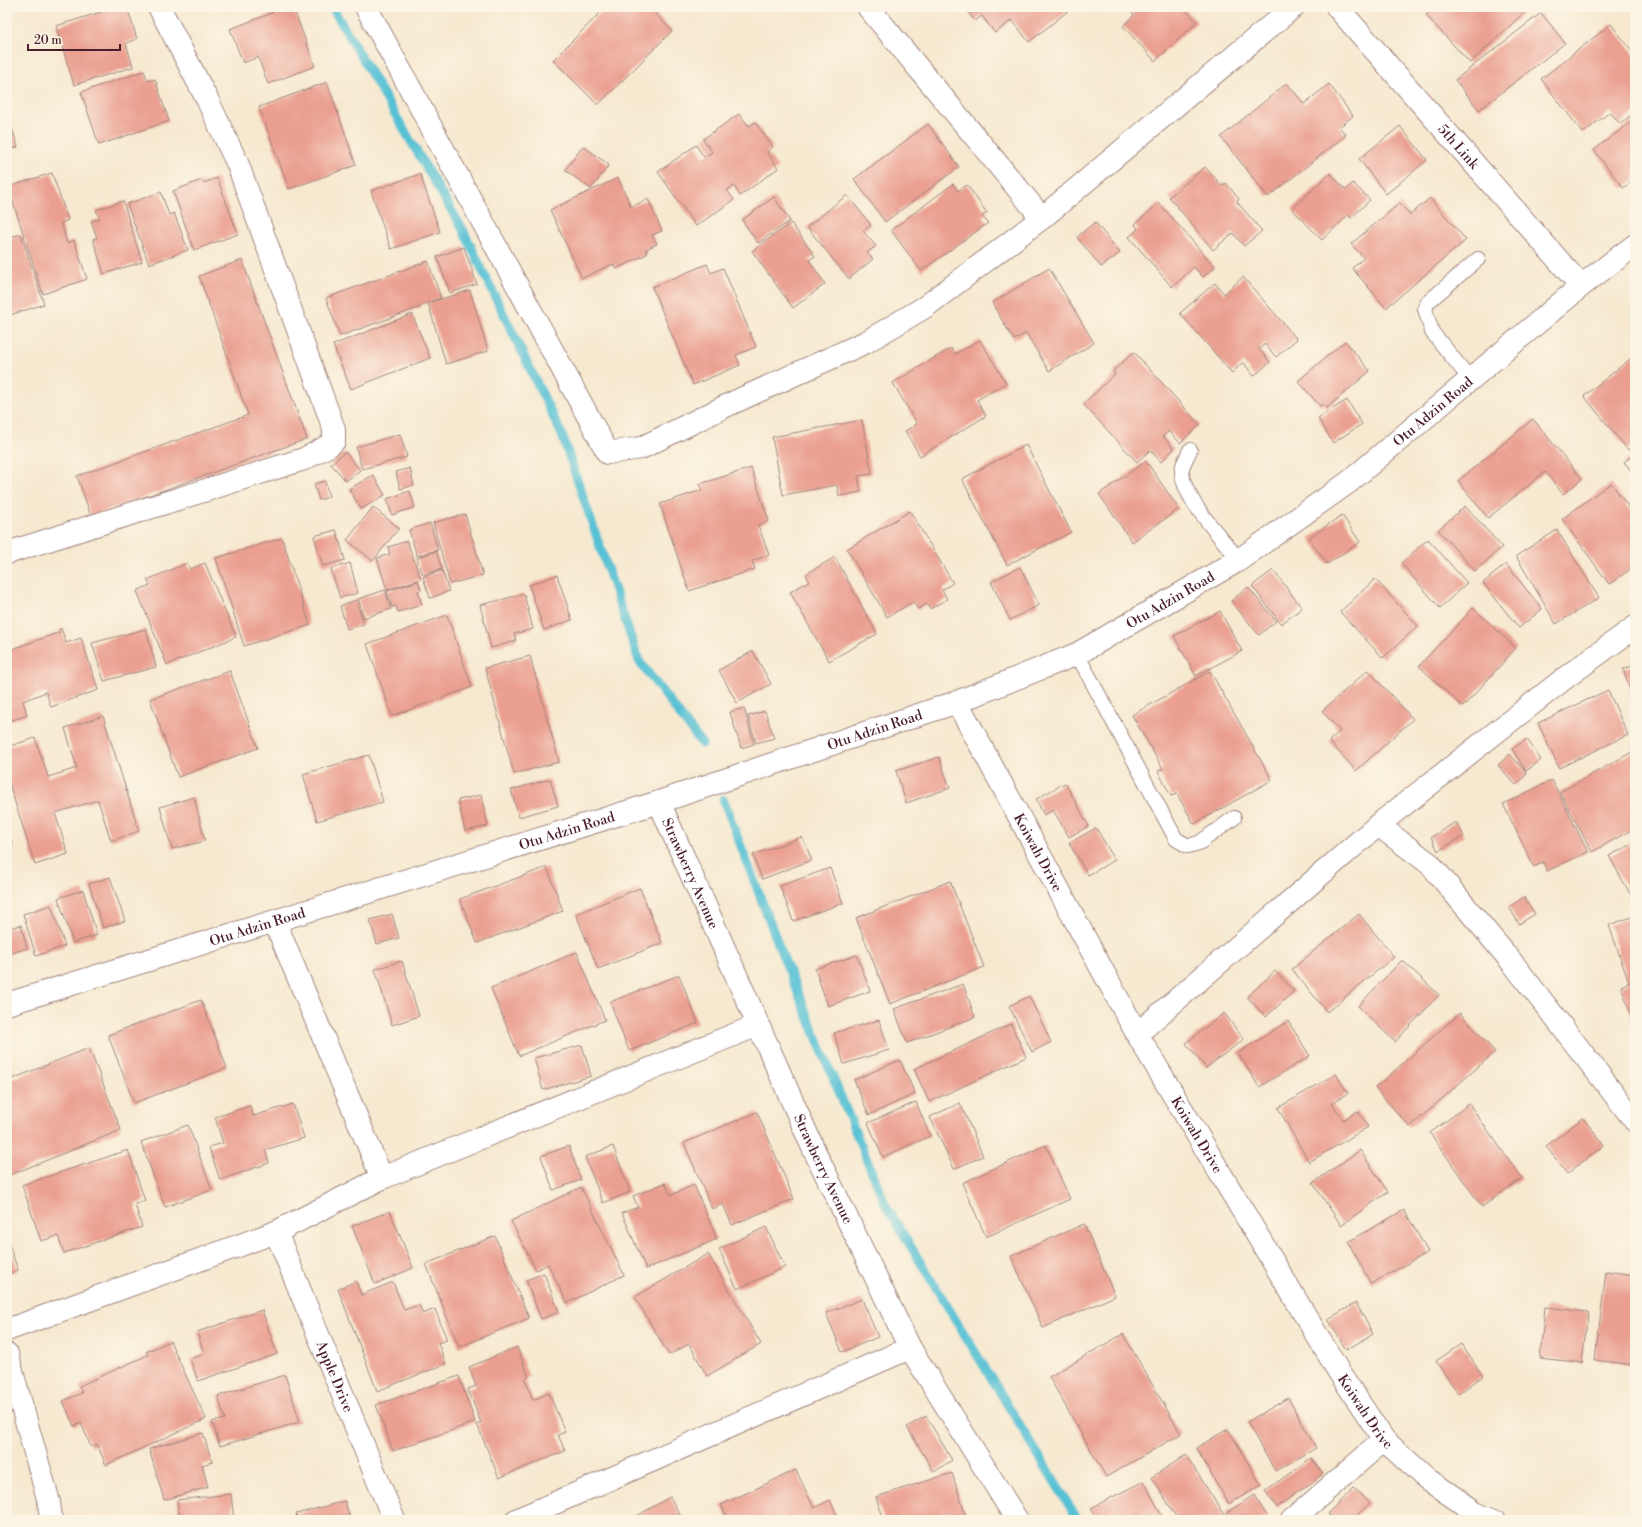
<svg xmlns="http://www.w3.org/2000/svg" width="1642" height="1527" font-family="'Libre Bodoni',serif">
<rect width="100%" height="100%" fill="#fcf5e5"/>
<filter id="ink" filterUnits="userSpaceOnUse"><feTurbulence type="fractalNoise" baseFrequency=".025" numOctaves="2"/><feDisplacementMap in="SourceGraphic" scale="8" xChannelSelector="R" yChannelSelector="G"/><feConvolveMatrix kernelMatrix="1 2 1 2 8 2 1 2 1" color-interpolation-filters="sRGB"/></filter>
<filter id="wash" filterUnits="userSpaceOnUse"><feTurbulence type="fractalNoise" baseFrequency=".012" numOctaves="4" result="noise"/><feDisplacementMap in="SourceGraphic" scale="16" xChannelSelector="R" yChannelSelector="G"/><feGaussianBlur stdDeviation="0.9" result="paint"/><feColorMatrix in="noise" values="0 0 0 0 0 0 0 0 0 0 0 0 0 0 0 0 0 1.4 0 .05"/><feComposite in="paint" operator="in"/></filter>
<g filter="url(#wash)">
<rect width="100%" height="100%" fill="#f6e9d0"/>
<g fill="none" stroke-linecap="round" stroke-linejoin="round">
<path stroke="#57c1d4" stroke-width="9" d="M332,7l131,223 99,205 77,226 63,83
M723,799l59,155 104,252 192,314"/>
</g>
<g id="blocks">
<path fill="#ea9f90" d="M117,7h10l10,32 -11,4 7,24 -59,18 -18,-59z
M270,7h23l22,59 -47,18 -10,-27 -15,6 -13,-34 42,-16z
M606,7h43l23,24 -74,74 -45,-45z
M964,7h109l-44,35 -17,-22 -17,13 -13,-17 -7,5z
M1127,7h56l14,15 -42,39 -32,-35 11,-11z
M1260,7h9l-5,5z
M1436,7h94l-60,56 -44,-48z
M1541,13l24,30 -86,67 -24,-30z
M1611,24l24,31v57l-15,12 -10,-12 -27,21 -42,-54z
M144,71l4,10 7,-2 14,42 -70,24 -18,-53z
M327,82l29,83 -67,24 -30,-82z
M1287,83l17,21 25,-20 24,32 -14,11 7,8 -78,62 -47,-60z
M7,113l11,34 -11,4z
M739,114l10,12 6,-4 18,25 -6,5 11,16 -38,28 -6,-10 -7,4 7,10 -38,26 -38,-54 38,-27 8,12 8,-5 -9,-13z
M1635,119v60l-12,9 -29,-38z
M928,124l31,43 -74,55 -31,-43z
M1400,126l27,34 -41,34 -27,-35z
M583,146l26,19 -18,24 -26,-19z
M1205,167l17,19 4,-3 13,16 -2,3 25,29 -18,15 -11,-13 -20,17 -44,-53z
M52,173l16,47 -7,3 6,20 7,-3 13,39 -44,15 -35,-107z
M1330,173l16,17 7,-7 17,17 -19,18 -3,-3 -26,25 -30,-31z
M420,174l20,58 -49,17 -20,-58z
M217,178l21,56 -44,16 -21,-59 29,-11 1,3z
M618,178l13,29 17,-8 14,32 -10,4 5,9 -11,5 1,5 -31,15 -3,-5 -31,14 -32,-68z
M953,184l5,7 9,-6 20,28 -5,3 6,7 -67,48 -30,-41z
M161,192l8,23 5,-2 14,37 -39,14 -22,-60z
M847,195l24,30 -8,6 13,15 -9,7 6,6 -24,20 -42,-52z
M774,197l16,24 -32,22 -16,-23z
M1430,198l36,42 -80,68 -34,-40 12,-10 -13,-14 49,-41 10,12z
M123,201l19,61 -38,12 -11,-35 4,-1 -6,-17 9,-2 -4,-9z
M1159,203l56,64 -12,10 -9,-10 -22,20 -43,-50 9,-8 -3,-5z
M1095,222l25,31 -19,14 -24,-30z
M791,223l24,33 -6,4 16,24 -32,24 -41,-57z
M21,234l23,70 -37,12v-78z
M464,247l13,37 -27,9 -13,-36z
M242,260l65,179 -216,77 -14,-40 171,-61 -49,-139z
M428,261l13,37 -20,7v2l-81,29 -14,-38z
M707,264l4,9 12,-5 33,79 -20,8 4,10 -47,20 -41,-98z
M1049,268l45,75 -45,28 -23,-38 -12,7 -22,-37z
M1243,277l54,62 -21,18 -11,-13 -6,5 11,13 -16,14 -11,-14 -11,11 -52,-60 35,-30 9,11z
M470,290l18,61 -42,13 -18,-61z
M412,314l18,44 -79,31 -18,-44z
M980,340l26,43 -29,17 9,16 -66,40 -15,-25 12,-7 -24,-41 58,-35 4,6z
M1345,341l25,30 -43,37 -4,-4 -3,2 -22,-25z
M1134,352l66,73 -20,18 -11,-12 -6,5 11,13 -13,13 -11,-12 -13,12 -54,-58 32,-30 -2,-3z
M1635,355v89l-7,6 -44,-54z
M1347,400l15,24 -29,19 -15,-25z
M1533,419l49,60 -19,15 -18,-22 -57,46 -30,-37z
M862,420l10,54 -14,2 3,16 -22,4 -2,-11 -54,10 -11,-58z
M400,434l7,23 -45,12 -6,-22z
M1026,445l45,87 -64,33 -45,-86z
M345,452l15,18 -14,11 -15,-17z
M1635,453v22l-11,-13z
M1146,461l33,48 -47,33 -33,-48z
M410,468l4,17 -14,4 -4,-17z
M751,468l18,53 -11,4 11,30 -17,6 3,8 -66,22 -29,-87 42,-14 -2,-6z
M373,475l12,20 -24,14 -12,-20z
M325,481l4,16 -10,3 -5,-16z
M1611,483l24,33v50l-26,18 -47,-65z
M410,491l5,16 -23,8 -5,-16z
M1465,506l37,41 -27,24 -37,-41z
M373,507l26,21 -26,33 -26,-21z
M910,511l43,72 -11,7 5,9 -17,10 -3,-5 -9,5 -5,-7 -26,15 -40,-68z
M465,514l18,61 -33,9 -17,-61z
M1342,515l18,27 -33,22 -18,-26z
M430,523l8,27 -21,6 -8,-26z
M336,530l9,30 -22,6 -9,-30z
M1557,530l42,68 -43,26 -40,-68z
M282,538l28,87 -66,21 -28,-88z
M1428,539l39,44 -27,25 -39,-45z
M407,541l14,38 -34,11 -10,-32 13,-4 -2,-7z
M436,551l6,18 -19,6 -6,-17z
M835,557l42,77 -48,27 -39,-69 19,-11 -3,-7z
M187,563l3,6 15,-6 31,74 -69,28 -30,-74 13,-6 -3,-5z
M350,563l8,30 -18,5 -9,-29z
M1506,564l36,45 -23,19 -36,-45z
M1020,567l19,38 -29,15 -19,-38z
M442,570l7,21 -19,7 -7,-21z
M1273,570l29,38 -21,16 -29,-38z
M557,575l15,45 -28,10 -15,-45z
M1375,579l43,47 -35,32 -43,-46z
M418,581l3,9 -3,1 4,14 -24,7 -2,-6 -4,1 -5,-16z
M1248,587l28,34 -17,14 -28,-34z
M385,590l6,19 -27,9 -6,-19z
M524,594l9,35 -19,5 2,7 -25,7 -11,-43z
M356,600l8,24 -17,5 -7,-23z
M1473,608l43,40 -53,59 -44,-41z
M1220,611l22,40 -46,25 -22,-40z
M447,615l25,72 -80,29 -25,-72z
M61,628l5,15 15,-5 17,52 -47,17 -5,-15 -23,9 4,14 -20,7v-71l53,-19 -1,-2z
M146,629l10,38 -52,14 -12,-38z
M753,651l18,33 -34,19 -18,-33z
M530,656l29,106 -45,12 -29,-106z
M1635,665v38l-12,-34z
M1368,670l45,49 -57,52 -27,-30 11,-10 -18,-20z
M230,671l28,77 -80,29 -28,-78z
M1210,671l62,109 -78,44 -17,-30 -6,2 -13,-25 5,-2 -31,-54z
M1608,690l20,45 -69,33 -21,-45z
M744,708l10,36 -13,4 -11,-36z
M765,711l9,27 -18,5 -8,-27z
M103,716l36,115 -28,10 -13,-41 -43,13 13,41 -33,11 -28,-88v-30l28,-9 13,39 29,-9 -12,-40z
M1527,739l14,21 -15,11 -14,-22z
M1634,751l1,77 -43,24 -32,-60z
M1510,754l17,20 -11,11 -18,-20z
M369,755l14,47 -66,19 -14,-47z
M939,757l11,31 -44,15 -10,-32z
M550,779l8,27 -39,11 -8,-27z
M1552,780l36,72 -41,19 -4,-9 -9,5 -31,-63z
M1065,783l24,43 -20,11 -16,-27 -9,5 -8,-16z
M481,795l7,31 -23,5 -7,-31z
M194,797l11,44 -33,8 -12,-42z
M1456,822l8,14 -26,15 -7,-14z
M1096,828l19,32 -27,15 -19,-32z
M7,831h1l5,15 -6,2z
M802,837l10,23 -50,19 -9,-24z
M1635,842v56l-2,1 -24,-43z
M547,867l16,44 -86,32 -17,-44z
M830,868l13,35 -50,18 -13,-35z
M110,877l15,44 -22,7 -14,-44z
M950,881l34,86 -94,37 -34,-86z
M640,888l22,55 -64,26 -22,-55z
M83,890l14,45 -24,8 -15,-45z
M1524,897l11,17 -16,10 -10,-17z
M51,905l14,41 -29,10 -13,-42z
M392,914l7,24 -22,6 -7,-24z
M1359,914l35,43 -67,55 -35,-43z
M1635,916v110l-14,-40 8,-3 -20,-58z
M21,925l6,23 -18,6 -2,-7v-18z
M577,952l28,68 -86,36 -28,-68z
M857,955l13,36 -42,15 -13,-37z
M1402,960l37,35 -44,47 -37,-36z
M402,961l17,55 -27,9 -17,-56z
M1275,971l19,20 -28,26 -19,-20z
M679,975l19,48 -69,28 -19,-49z
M963,984l12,33 -68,26 -13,-34z
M1029,996l22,46 -19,10 -23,-46z
M201,1000l26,68 -93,35 -26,-68z
M1224,1013l20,26 -38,29 -20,-25z
M1460,1013l35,39 -85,75 -35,-39z
M879,1020l10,30 -45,14 -10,-31z
M1288,1021l22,35 -51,31 -21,-34z
M1011,1024l15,33 -97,45 -15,-33z
M582,1045l9,31 -48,14 -9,-32z
M89,1048l32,82 -111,45 -3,-8v-86z
M900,1060l15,34 -46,21 -15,-35z
M1336,1074l12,19 -16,10 11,17 15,-9 10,16 -59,35 -31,-54z
M916,1102l14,34 -47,21 -15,-34z
M960,1103l23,53 -29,13 -24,-52z
M293,1104l11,34 -39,12 4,13 -49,17 -11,-33 14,-4 -8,-26 35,-11 3,10z
M1469,1104l53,74 -40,29 -52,-74z
M757,1112l37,87 -62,26 -9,-21 -11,5 -28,-66z
M1583,1118l21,27 -37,29 -21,-28z
M188,1125l24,65 -47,17 -24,-65z
M1046,1145l24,54 -84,38 -24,-54z
M569,1146l12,34 -28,10 -12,-34z
M613,1146l17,46 -27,11 -18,-46z
M128,1150l17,51 -10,3 7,23 -78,26 -6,-17 -17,5 -19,-56z
M1360,1150l28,42 -47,33 -28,-42z
M665,1183l6,12 23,-10 23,54 -71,30 -24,-56 16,-6 -5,-11z
M581,1187l43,88 -57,28 -19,-39 -12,6 -25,-49z
M1404,1210l24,42 -57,32 -23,-42z
M390,1211l23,57 -38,16 -23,-58z
M1084,1224l31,72 -72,32 -32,-72z
M766,1227l19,40 -48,22 -18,-40z
M495,1236l34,82 -70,29 -33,-83z
M7,1239l11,31 -11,4z
M708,1254l53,90 -54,32 -18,-32 -20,11 -34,-58z
M1606,1271l29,4v90l-40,-5z
M544,1273l15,39 -18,7 -15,-39z
M356,1281l5,14 32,-13 11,28 15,-5 4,9 12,-5 12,31 -9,3 8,21 -69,27 -39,-102z
M862,1299l16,38 -36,15 -16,-39z
M1356,1303l17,31 -27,16 -18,-31z
M1545,1307l43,5 -6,51 -42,-5z
M262,1310l15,44 -79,27 -8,-22 14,-5 -7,-22z
M1123,1334l58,100 -75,43 -57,-100z
M170,1341l36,78 -100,46 -9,-21 -6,3 -10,-24 -7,3 -11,-25 19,-8 -3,-7 69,-31 -2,-3z
M1461,1344l22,32 -25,18 -22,-33z
M517,1347l12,30 -4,2 8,21 16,-7 16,39 -7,3 7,16 -66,27 -22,-54 4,-1 -13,-34 8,-3 -7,-19z
M285,1375l15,47 -80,24 -8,-24 13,-3 -7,-23z
M459,1376l16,46 -82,29 -17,-46z
M1288,1398l28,50 -41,23 -28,-49z
M926,1416l26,44 -18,12 -27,-45z
M1228,1429l33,56 -32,19 -33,-56z
M203,1433l9,29 -10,3 6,22 -44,13 -15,-51z
M1186,1455l41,65h-49l-26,-43z
M1311,1458l12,16 -46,33 -12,-16z
M796,1470l18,38 16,-8 9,20h-111l-7,-15z
M952,1473l15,47h-83l-8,-23z
M1144,1481l20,39h-67l-6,-12z
M1354,1488l16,15 -18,17h-18l-6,-7z
M231,1494l3,26h-54l-3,-20z
M1254,1495l13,21 -6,4h-31l-4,-7z
M670,1497l13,23h-44l-2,-4z
M345,1501l5,19h-52l-2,-6z"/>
</g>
</g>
<g filter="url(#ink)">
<use href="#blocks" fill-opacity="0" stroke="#a0847e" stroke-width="1"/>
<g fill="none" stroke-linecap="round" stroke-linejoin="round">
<g stroke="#a0847e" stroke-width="16">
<path id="service" d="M1470,379l-38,-47 -7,-23 3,-7 50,-43
M1190,450c-2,6 -8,14 -8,20 -1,27 41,69 57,90
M1077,654l99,185 12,7 11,-3 35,-25"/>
</g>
<g stroke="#a0847e" stroke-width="24">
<g id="minor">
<path d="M366,7l242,446 33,-5 89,-44 136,-62 59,-35 117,-89 251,-211"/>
<path d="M868,7l174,211"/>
<path id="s1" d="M1337,7l244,279"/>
<path d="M7,553l297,-94 26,-14 4,-4v-12l-96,-264 -30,-64 -49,-94"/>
<path id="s2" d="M957,702l180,332 202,338 45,68 43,39 48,33 19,8"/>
<path id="s3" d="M659,802l155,348 96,198 107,172"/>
<path d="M1378,825l52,39 85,102 120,155"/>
<path d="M275,922l107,256"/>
<path id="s4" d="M7,1004l652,-202 298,-100 120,-48 162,-94 110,-78 232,-196 54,-41"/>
<path d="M1137,1034l241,-209 187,-147 70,-51"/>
<path id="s5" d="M276,1232l118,288"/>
<path d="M7,1330l269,-98 106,-54 376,-153"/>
<path d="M7,1354l42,148 2,18"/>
<path d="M516,1520l394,-172"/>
<path d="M1292,1520l92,-80"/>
</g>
</g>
<use href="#service" stroke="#fff" stroke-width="14"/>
<use href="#minor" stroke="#fff" stroke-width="22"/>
</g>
</g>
<g text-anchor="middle" stroke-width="4" stroke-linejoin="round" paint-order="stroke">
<g font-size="14" fill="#4a1f2b" stroke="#fcf5e5">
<text dy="5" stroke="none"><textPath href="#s1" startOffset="185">5th Link</textPath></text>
<text dy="5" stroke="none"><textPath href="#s4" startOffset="1558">Otu Adzin Road</textPath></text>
<text dy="5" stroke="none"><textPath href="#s4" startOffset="1234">Otu Adzin Road</textPath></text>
<text dy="5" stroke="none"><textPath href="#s4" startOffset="910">Otu Adzin Road</textPath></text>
<text dy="5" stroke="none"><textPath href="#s4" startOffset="586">Otu Adzin Road</textPath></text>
<text dy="5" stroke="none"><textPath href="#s2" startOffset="171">Koiwah Drive</textPath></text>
<text dy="5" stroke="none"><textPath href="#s3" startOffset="78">Strawberry Avenue</textPath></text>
<text dy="5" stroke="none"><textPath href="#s4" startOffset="262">Otu Adzin Road</textPath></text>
<text dy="5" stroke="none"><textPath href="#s2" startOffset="495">Koiwah Drive</textPath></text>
<text dy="5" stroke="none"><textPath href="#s3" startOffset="402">Strawberry Avenue</textPath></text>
<text dy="5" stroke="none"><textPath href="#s5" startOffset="156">Apple Drive</textPath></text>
<text dy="5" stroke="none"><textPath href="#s2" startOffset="819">Koiwah Drive</textPath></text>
</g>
</g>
<rect width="1642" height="1527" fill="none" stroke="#fcf5e5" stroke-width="24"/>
<path d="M28 44v6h92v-6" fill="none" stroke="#4a1f2b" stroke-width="2"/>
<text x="34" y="44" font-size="12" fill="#4a1f2b" stroke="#fcf5e5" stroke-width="3" paint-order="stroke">20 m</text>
</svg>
